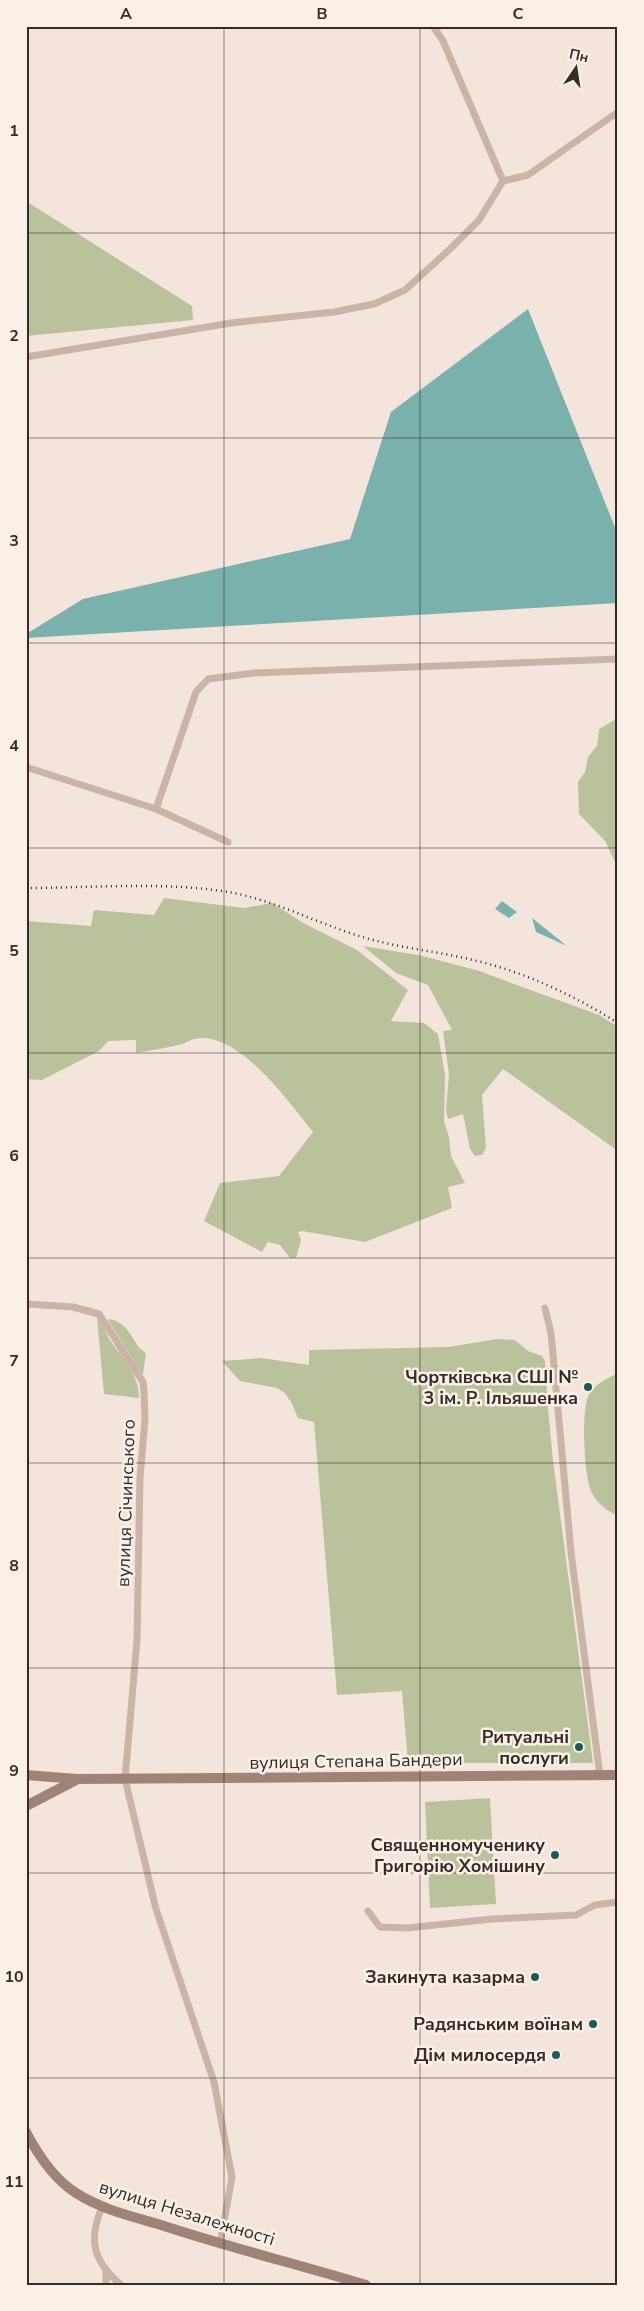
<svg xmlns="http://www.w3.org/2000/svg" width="644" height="2311" font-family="'Nunito Sans',sans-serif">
<rect width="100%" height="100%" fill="#f3e5dc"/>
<path fill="#bac29b" d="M26,201l166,105 1,14 -167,16z
M618,718v150l-13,-27 -26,-27 -1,-32 7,-10 3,-15 9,-11 2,-17z
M164,898l80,10 28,-5 33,21 52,26 51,40 -17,31 33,2 14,11 7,41 -1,46 5,16 2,19 14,27 -17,4 4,21 -87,34 -63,-11 -4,1 3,8 -5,18h-6l-10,-13 -12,-3 -6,10 -58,-31 16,-38 59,-7 34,-44c-23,-29 -72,-97 -113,-94 -6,0 -12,4 -18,6 -15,4 -31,6 -46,9v-13l-28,1 -9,10 -57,29 -16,-1v-158l65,5 3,-16 60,5z
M363,946l60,10 56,15 120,44 19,12v124l-115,-82 -21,26 4,53 -4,7 -7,1 -5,-7 -7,-35 -15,5 -2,-8 3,-37 -6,-43 9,-1 -24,-45 -32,-12z
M97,1318l3,1c3,7 6,14 10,21 13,19 29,34 29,58l-35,-4z
M110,1319c15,3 21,16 28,27 1,3 6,4 8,8l-3,20h-1l-34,-54z
M497,1339l18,1 13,11 14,5 3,5 3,47 5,53 40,302h-185l-6,-72 -65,4 -23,-273 -16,-4 -6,-14 -7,-11 -8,-5 -37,-7 -18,-20 39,-3 48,7v-15l139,-3z
M618,1373v143c-11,-5 -20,-12 -26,-23 -8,-15 -11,-80 -4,-96 6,-13 18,-18 30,-24z
M490,1798l6,106 -66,4 -5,-106z"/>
<path fill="#7ab1ac" d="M528,309l90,226v68l-592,35v-4l57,-35 267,-60 41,-127z
M502,901l15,11 -8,6 -14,-9z
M532,918l35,28 -31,-14z"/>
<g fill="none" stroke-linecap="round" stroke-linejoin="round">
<path stroke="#cbb3a7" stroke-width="7" d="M433,26l10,15 60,140
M26,357l205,-34 103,-11 40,-8 31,-14 45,-41 29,-29 24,-39 25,-6 90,-63
M26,767l130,42
M228,842l-72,-33 40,-117 12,-13 46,-6 364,-14
M26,1304l47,3 26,7 44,68 1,9 1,28 -5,59 -3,162 -12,139 31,130 58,173 18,95 -12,67
M545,1308l6,25 20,219 29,224
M368,1911l12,16 27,1 85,-9 84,-4 19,-10 23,-3
M102,2207c-14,33 -9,54 19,78
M106,2270v15"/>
<path stroke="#9f8278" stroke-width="10" d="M26,1775l51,4 541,-4
M26,1806l50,-26
M26,2132c12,23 28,47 50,61 25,16 54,23 82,31 69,23 139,40 208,61"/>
<path stroke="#372b28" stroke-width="2.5" stroke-dasharray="1 4" stroke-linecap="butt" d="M26,888c65,0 144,-7 208,5 49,10 94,36 143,48 31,8 64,11 96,19 52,12 100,35 145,63"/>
</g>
<path fill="none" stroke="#372b28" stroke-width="1" stroke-opacity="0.55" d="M224,26v2259M420,26v2259M26,233h592M26,438h592M26,643h592M26,848h592M26,1053h592M26,1258h592M26,1463h592M26,1668h592M26,1873h592M26,2078h592"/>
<g fill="#1c5a57" stroke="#faf0e8" stroke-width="2">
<circle cx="588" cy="1387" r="5"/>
<circle cx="579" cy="1747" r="5"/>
<circle cx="555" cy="1855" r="5"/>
<circle cx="535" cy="1977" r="5"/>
<circle cx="593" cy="2024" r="5"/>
<circle cx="556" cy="2055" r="5"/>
</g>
<g text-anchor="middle" stroke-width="5" stroke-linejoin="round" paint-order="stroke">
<g font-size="18" font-weight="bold" fill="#372b28" stroke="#faf0e8" text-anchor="end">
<text x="578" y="1383">Чортківська СШІ №<tspan x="578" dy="21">3 ім. Р. Ільяшенка</tspan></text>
<text x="569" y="1743">Ритуальні<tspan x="569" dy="21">послуги</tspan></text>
<text x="545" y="1851">Священномученику<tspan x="545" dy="21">Григорію Хомішину</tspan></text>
<text x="525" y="1983">Закинута казарма</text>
<text x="583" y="2030">Радянським воїнам</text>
<text x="546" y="2061">Дім милосердя</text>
</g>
<g font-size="18" fill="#372b28" stroke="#faf0e8">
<text transform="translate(126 1503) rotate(-88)" y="6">вулиця Січинського</text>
<text transform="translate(356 1761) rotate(-1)" y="6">вулиця Степана Бандери</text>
<text transform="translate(187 2213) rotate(17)" y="6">вулиця Незалежності</text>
</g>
</g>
<rect width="644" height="2311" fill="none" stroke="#faf0e8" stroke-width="55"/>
<g transform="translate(576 68) rotate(13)" stroke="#faf0e8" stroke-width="4" paint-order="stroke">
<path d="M0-4L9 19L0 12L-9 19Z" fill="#372b28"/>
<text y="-8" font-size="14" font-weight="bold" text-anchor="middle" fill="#372b28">Пн</text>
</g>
<rect x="28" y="28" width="588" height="2256" fill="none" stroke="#372b28" stroke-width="2"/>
<g font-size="16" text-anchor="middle" font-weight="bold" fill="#372b28">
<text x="126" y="19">A</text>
<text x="322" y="19">B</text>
<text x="518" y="19">C</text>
<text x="14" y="136">1</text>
<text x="14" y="341">2</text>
<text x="14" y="546">3</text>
<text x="14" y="751">4</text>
<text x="14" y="956">5</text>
<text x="14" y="1161">6</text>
<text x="14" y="1366">7</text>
<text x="14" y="1571">8</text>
<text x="14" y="1776">9</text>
<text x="14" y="1982">10</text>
<text x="14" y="2187">11</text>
</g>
</svg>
